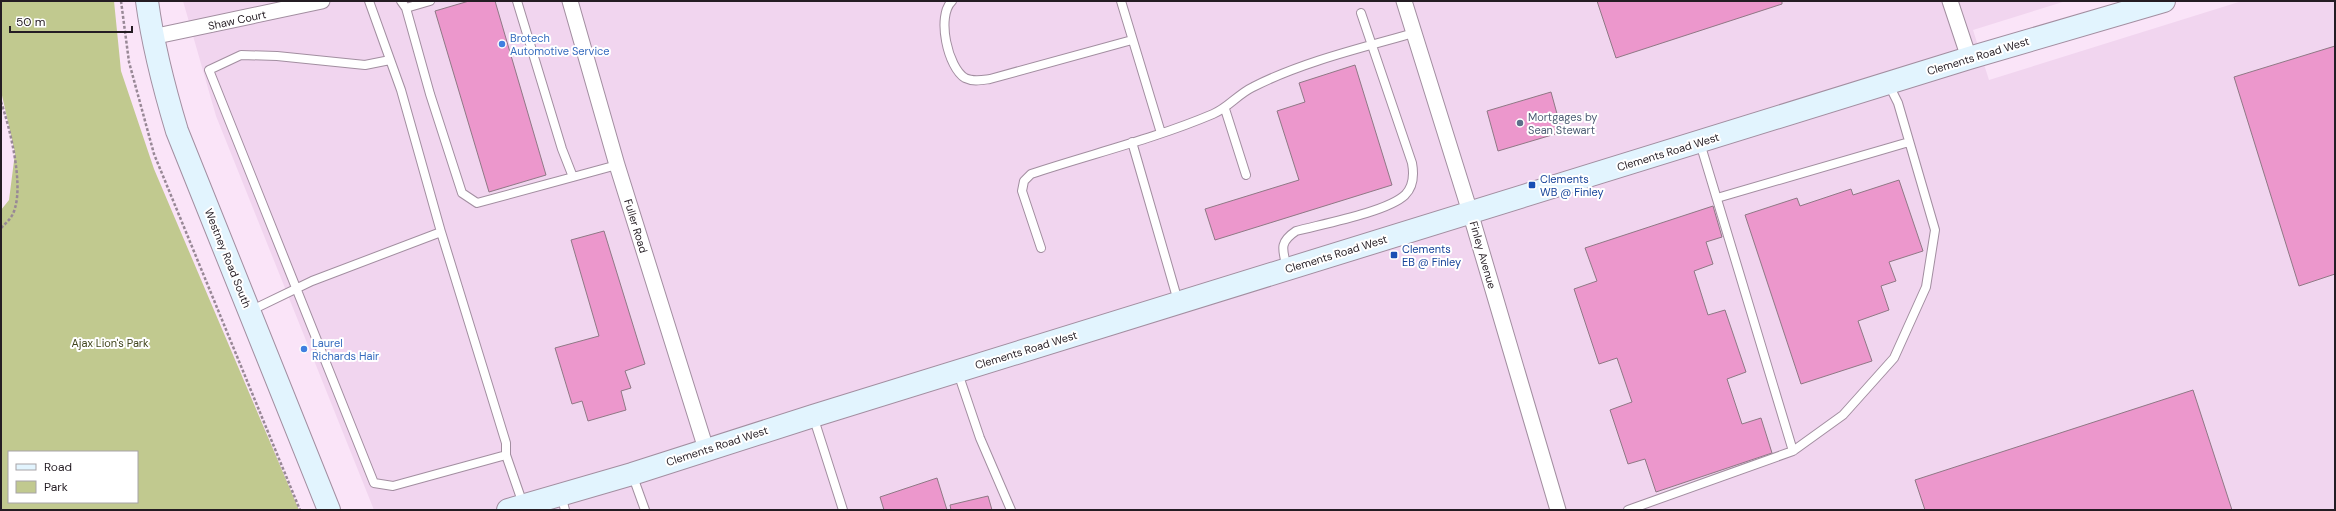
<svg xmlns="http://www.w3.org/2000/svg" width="2336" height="511" font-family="'DM Sans',sans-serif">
<rect width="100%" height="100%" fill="#fae4f8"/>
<path fill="#f1d5ef" d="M183,1h1883l-93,29 16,50 253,-79h93v509h-1961l-158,-394z"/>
<path fill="#c1c98f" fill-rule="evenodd" d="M1,1h113l7,70 33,98 145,341h-298v-300l8,-10 6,-47 -14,-62zM9,452h128v50h-128z"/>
<path fill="#ec97cc" stroke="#8f7885" d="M469,1h26l51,174 -57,17 -54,-181z
M1597,1h185v3l-166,54z
M2335,46v228l-36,12 -65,-209z
M1355,65l37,120 -177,55 -10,-31 94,-29 -22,-69 28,-9 -6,-19z
M1551,92l11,40 -64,19 -11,-40z
M1899,180l24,71 -34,11 7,19 -15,5 8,24 -31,11 14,40 -71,23 -56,-169 52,-17 3,8 51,-17 2,6z
M1713,206l9,31 -16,5 7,22 -19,7 14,44 17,-5 21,62 -19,7 15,45 19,-6 11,35 -116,39 -11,-33 -17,5 -18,-54 22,-8 -15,-44 -18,6 -25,-75 23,-8 -12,-33z
M604,231l41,133 -20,7 6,17 -10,3 5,19 -38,11 -6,-20 -10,3 -17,-56 44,-12 -28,-96z
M2193,390l39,120h-307l-10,-30z
M937,478l10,32h-63l-4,-13z
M988,496l4,14h-41l-1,-5z"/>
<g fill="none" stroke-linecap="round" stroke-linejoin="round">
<g stroke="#a28ea0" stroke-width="10">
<path id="lane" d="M401,1l5,7 24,86 32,99 15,10 96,-26
M517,1l45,148 11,28 44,-12
M952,1c-16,15 -4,67 13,77 8,4 17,2 25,1l142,-39
M1121,1l40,132
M406,8l24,-7
M390,60l-25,5 -88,-9 -36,-1 -32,15 165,413 19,3 113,-31
M1225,109l21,66
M1132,142l46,159
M1700,143l93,308
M1717,198l192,-56
M441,232l65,211v12l17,49
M1041,248l-19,-57 2,-10 7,-7c60,-20 123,-35 182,-60 15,-6 25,-20 40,-27 49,-25 108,-39 161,-54
M1287,268c-4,-18 -9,-25 9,-37 26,-7 91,-19 109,-36 9,-9 9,-21 7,-32l-51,-150
M250,311l62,-30 129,-49 -40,-142 -32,-89
M958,373l22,65 31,72
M813,416l30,94
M632,474l13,36
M561,495l4,15
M1628,510l165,-59 50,-36 51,-57 32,-71 9,-57 -37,-127 -9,-18"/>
</g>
<g stroke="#a28ea0" stroke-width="17">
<path id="street" d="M570,1l47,164 89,284
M1404,1l66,211 88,298
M1950,1l19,57
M152,37l170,-36"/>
</g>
<g stroke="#a28ea0" stroke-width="24">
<path id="secondary" d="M147,1c6,45 17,87 30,130l152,379
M508,510l124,-36 181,-58 1156,-358 195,-57"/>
</g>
<path stroke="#988896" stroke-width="2.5" stroke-dasharray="3 2" stroke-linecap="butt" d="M121,1l8,61 25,92 146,356
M1,102c9,26 22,80 14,106 -2,9 -8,14 -14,20"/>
<use href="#lane" stroke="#fff" stroke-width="8"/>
<use href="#street" stroke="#fff" stroke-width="15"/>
<use href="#secondary" stroke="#e2f4fe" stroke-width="22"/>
</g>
<g fill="#3f7fe0" stroke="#fff" stroke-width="1.5">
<circle cx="502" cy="44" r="4"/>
<circle cx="304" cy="349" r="4"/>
</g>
<circle fill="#5c6f8a" stroke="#fff" stroke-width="1.5" cx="1520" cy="123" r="4"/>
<g fill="#1a4fb4" stroke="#fff" stroke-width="1.5">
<rect x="1528" y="181" width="8" height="8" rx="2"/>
<rect x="1390" y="251" width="8" height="8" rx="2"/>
</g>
<g text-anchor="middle" stroke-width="4" stroke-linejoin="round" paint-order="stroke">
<g font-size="11" fill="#241c23" stroke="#fff">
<text transform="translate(237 20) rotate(-12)" y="4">Shaw Court</text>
<text transform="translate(1978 56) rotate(-17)" y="4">Clements Road West</text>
<text transform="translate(1668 152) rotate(-17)" y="4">Clements Road West</text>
<text transform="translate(636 226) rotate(73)" y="4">Fuller Road</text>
<text transform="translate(1336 254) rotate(-17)" y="4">Clements Road West</text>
<text transform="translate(1483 255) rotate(74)" y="4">Finley Avenue</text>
<text transform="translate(228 258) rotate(68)" y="4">Westney Road South</text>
<text transform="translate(1026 350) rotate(-17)" y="4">Clements Road West</text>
<text transform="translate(717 446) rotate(-18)" y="4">Clements Road West</text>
</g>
<g font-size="11" fill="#366cbe" stroke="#fff" text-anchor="start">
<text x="510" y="42">Brotech<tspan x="510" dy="13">Automotive Service</tspan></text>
<text x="312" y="347">Laurel<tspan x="312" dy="13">Richards Hair</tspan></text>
</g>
<g font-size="11" fill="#4e5e75" stroke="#fff" text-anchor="start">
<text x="1528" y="121">Mortgages by<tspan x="1528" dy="13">Sean Stewart</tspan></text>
</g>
<g font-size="11" fill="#164399" stroke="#fff" text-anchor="start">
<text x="1540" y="183">Clements<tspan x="1540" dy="13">WB @ Finley</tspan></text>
<text x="1402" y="253">Clements<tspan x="1402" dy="13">EB @ Finley</tspan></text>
</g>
<g font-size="11" fill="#42461e" stroke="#fff">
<text x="110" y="347">Ajax Lion's Park</text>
</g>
</g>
<rect width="2336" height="511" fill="none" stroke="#241c23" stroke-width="4"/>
<rect x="8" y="451" width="130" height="52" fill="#ffffff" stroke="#a7a4a7"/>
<rect x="16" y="464" width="20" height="6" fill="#e2f4fe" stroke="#a7a4a7"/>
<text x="44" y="471" font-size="12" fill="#241c23">Road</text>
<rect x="16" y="481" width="20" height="12" fill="#c1c98f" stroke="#a7a4a7"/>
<text x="44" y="491" font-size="12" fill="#241c23">Park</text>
<path d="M10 26v6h122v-6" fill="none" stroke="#241c23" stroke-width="2"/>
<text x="16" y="26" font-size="12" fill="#241c23" stroke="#ffffff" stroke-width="3" paint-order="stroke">50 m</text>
</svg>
